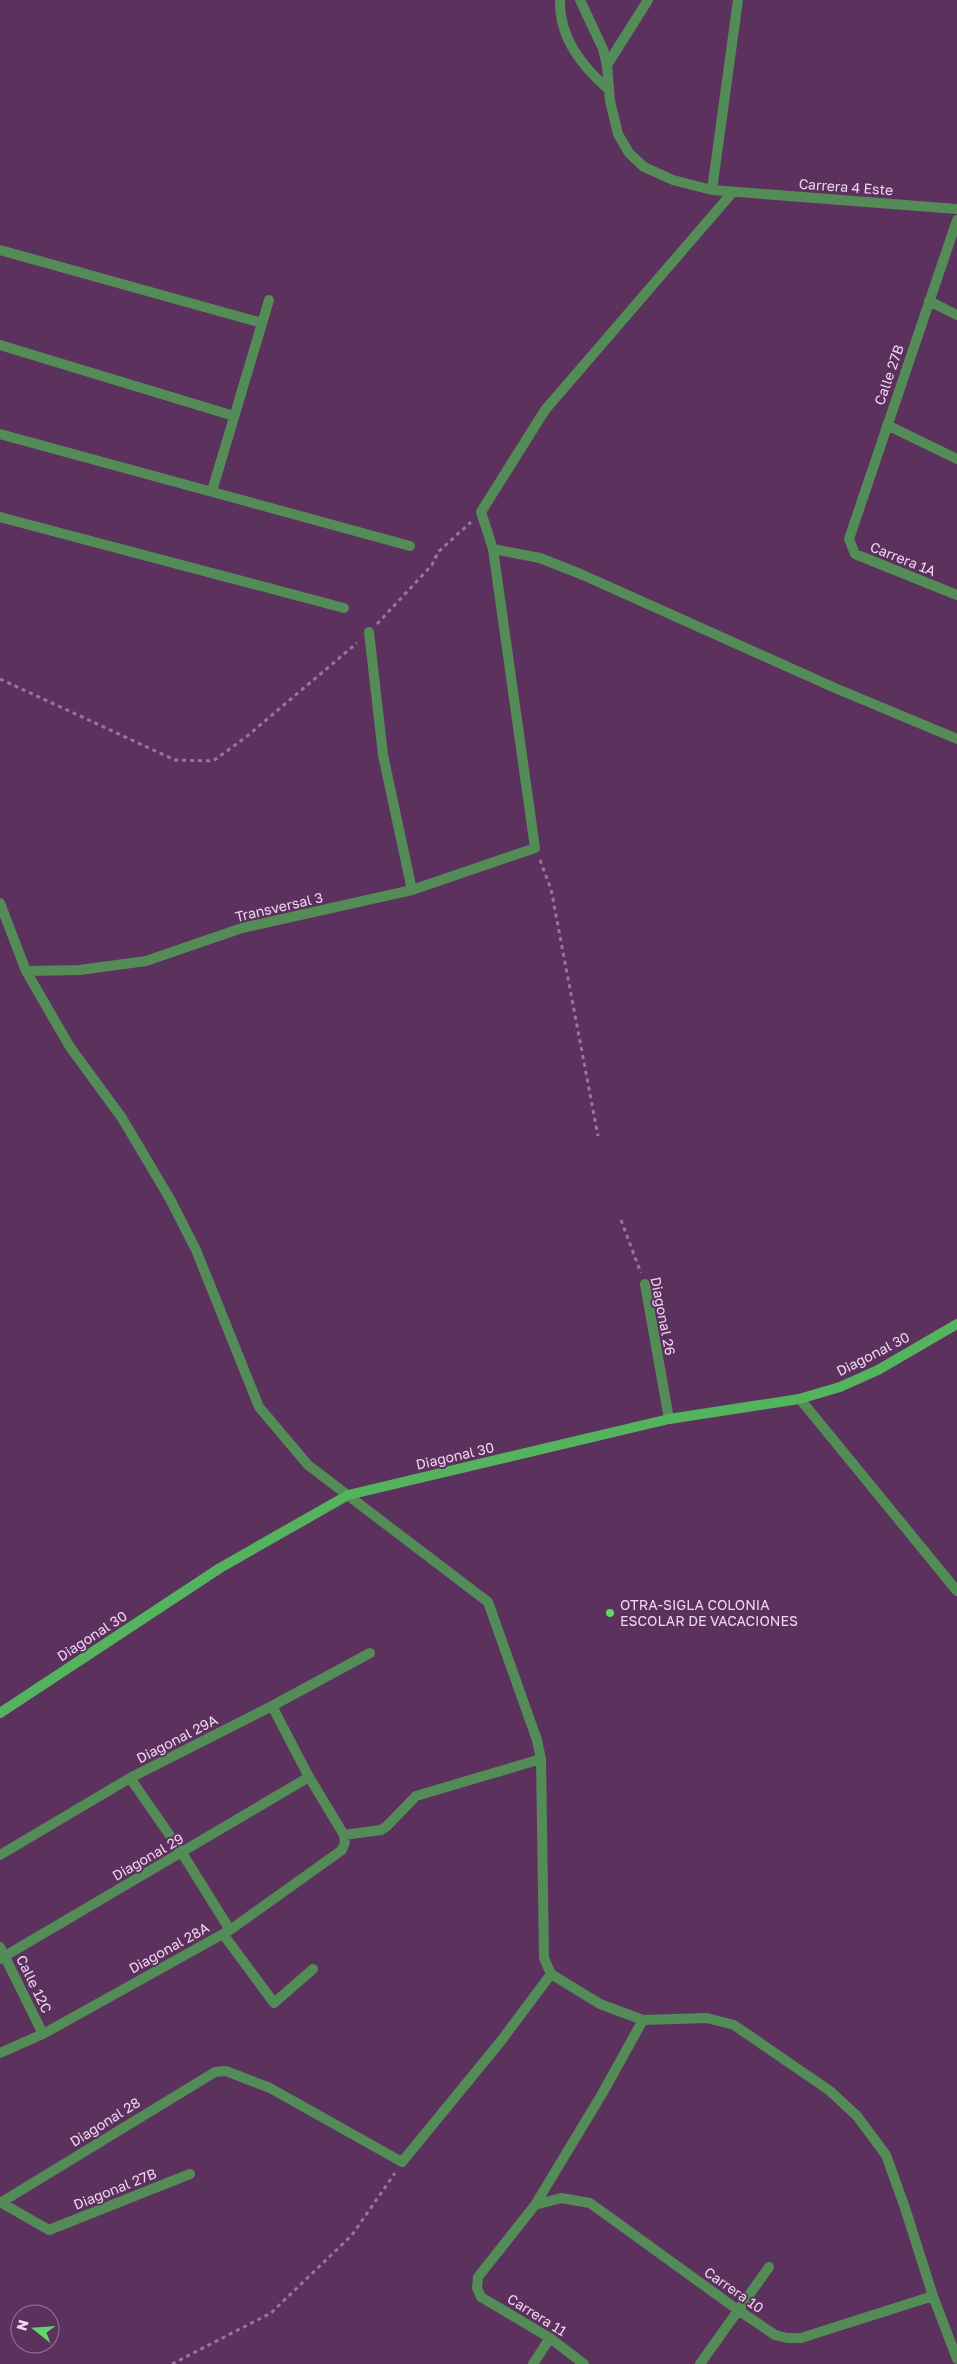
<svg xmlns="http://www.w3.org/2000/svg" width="957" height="2364" font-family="'Golos Text',sans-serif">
<rect width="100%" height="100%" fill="#5c315e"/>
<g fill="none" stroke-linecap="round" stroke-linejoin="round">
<path stroke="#99759a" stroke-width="3" stroke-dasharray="4 4" stroke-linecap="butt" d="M377,624l55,-59 6,-13 33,-30
M0,679l175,81 38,1 33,-24 111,-94
M540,860l11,29 47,247
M621,1220l20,53
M172,2364l99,-51 81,-78 43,-62"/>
<path stroke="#538c57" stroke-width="10" d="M493,549l47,9 43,17 252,113 122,51
M369,632l14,123 29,135"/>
<path stroke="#538c57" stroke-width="10" d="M560,0c-1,38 22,66 49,90
M580,0l23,49 4,16 3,36 8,33 11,19 15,14 29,13 39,10 245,19
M607,65l41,-65
M712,190l26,-190
M957,220l-108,319 6,15 102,41
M0,250l262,73
M929,301l28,14
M0,345l234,71
M887,425l70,34
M0,434l410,112
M212,491l57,-191
M0,517l344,91
M0,903l26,68 44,76 52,71 48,81 26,51 63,157 49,58 180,137 49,138 4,19 3,199 7,16 49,30 43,16 64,-2 27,7 96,66 27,25 29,39 19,53 28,88 24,63
M26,971l54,-1 66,-9 96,-33 170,-38 123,-42 -42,-299 -12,-37 64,-102 187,-217
M645,1284l24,135
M800,1399l157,192
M130,1778l52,75 48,77
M344,1835l37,-5 6,-4 29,-30 125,-37
M0,1855l130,-77 142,-72 98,-53
M223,1934l51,69 39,-34
M0,1947l43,87
M0,1959l309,-182
M0,2053l43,-19 187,-104 112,-80 3,-8 -1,-7 -35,-58 -37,-71
M0,2202l49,28 141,-56
M0,2203l215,-131 11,-1 44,17 132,74 99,-121 50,-67
M535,2205l26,-7 29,5 148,107 37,25 12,3h14l132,-42
M533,2364l17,-26
M584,2364l-34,-26 -69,-41 -4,-9 1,-11 57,-72 67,-111 41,-74
M700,2364l69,-97"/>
<path stroke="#54b45e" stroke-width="10" d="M0,1713l220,-145 128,-73 321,-76 130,-20 41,-12 38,-17 79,-46"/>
</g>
<circle fill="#5fd56b" stroke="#5c315e" stroke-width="2" cx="610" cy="1613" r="5"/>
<g text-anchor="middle" stroke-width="4" stroke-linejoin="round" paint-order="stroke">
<g font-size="14" fill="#f0d6f0" stroke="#5c315e">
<text transform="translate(846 187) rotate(4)" y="5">Carrera 4 Este</text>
<text transform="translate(889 375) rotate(-71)" y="5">Calle 27B</text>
<text transform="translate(903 559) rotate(22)" y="5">Carrera 1A</text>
<text transform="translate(279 907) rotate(-13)" y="5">Transversal 3</text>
<text transform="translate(663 1316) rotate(79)" y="5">Diagonal 26</text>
<text transform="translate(873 1354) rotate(-27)" y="5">Diagonal 30</text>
<text transform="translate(455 1456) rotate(-13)" y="5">Diagonal 30</text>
<text transform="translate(92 1636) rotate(-33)" y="5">Diagonal 30</text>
<text transform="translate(177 1739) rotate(-27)" y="5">Diagonal 29A</text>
<text transform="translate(148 1857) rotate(-30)" y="5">Diagonal 29</text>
<text transform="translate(169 1948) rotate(-29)" y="5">Diagonal 28A</text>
<text transform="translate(34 1984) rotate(64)" y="5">Calle 12C</text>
<text transform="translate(105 2122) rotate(-32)" y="5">Diagonal 28</text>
<text transform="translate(115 2189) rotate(-22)" y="5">Diagonal 27B</text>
<text transform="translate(734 2290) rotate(35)" y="5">Carrera 10</text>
<text transform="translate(537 2315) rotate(32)" y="5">Carrera 11</text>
</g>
<g font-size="14" fill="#f0d6f0" stroke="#5c315e" text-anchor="start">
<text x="620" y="1610">OTRA-SIGLA COLONIA<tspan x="620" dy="16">ESCOLAR DE VACACIONES</tspan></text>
</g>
</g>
<g transform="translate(35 2329) rotate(287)"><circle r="24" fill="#5c315e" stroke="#977398"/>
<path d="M0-4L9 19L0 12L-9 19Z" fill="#5fd56b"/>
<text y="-8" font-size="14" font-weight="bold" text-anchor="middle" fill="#f0d6f0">N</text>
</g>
</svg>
